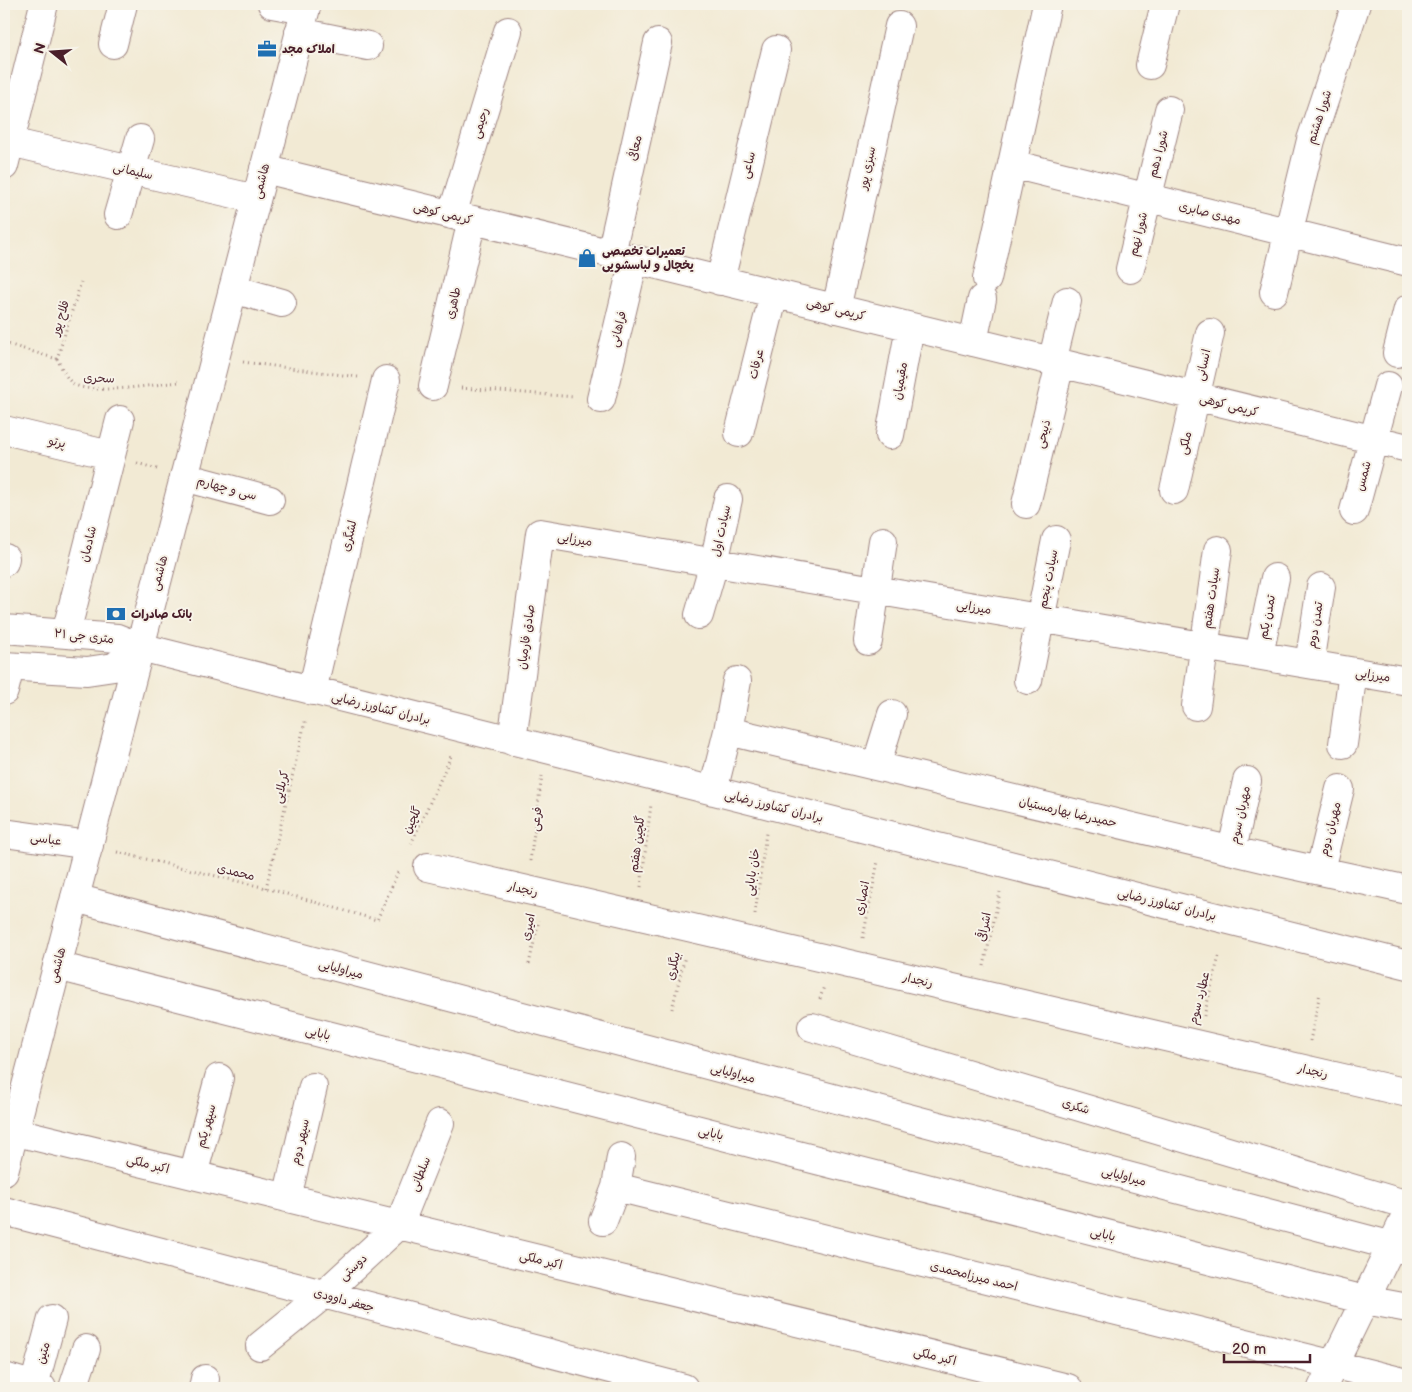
<svg xmlns="http://www.w3.org/2000/svg" width="1412" height="1392" font-family="'Balsamiq Sans','Playpen Sans Arabic',sans-serif">
<rect width="100%" height="100%" fill="#f7f3e8"/>
<filter id="ink" filterUnits="userSpaceOnUse"><feTurbulence type="fractalNoise" baseFrequency=".02" numOctaves="2"/><feDisplacementMap in="SourceGraphic" scale="10" xChannelSelector="R" yChannelSelector="G"/><feConvolveMatrix kernelMatrix="1 2 1 2 8 2 1 2 1" color-interpolation-filters="sRGB"/></filter>
<filter id="wash" filterUnits="userSpaceOnUse"><feTurbulence type="fractalNoise" baseFrequency=".0096" numOctaves="4" result="noise"/><feDisplacementMap in="SourceGraphic" scale="20" xChannelSelector="R" yChannelSelector="G"/><feGaussianBlur stdDeviation="1.12" result="paint"/><feColorMatrix in="noise" values="0 0 0 0 0 0 0 0 0 0 0 0 0 0 0 0 0 1.4 0 .05"/><feComposite in="paint" operator="in"/></filter>
<g filter="url(#wash)">
<rect width="100%" height="100%" fill="#f2ead4"/>
</g>
<g filter="url(#ink)">
<g fill="none" stroke-linecap="round" stroke-linejoin="round">
<g stroke="#9e8480" stroke-width="30">
<path id="minor" d="M272,4l33,6
M299,32l69,14
M113,44l10,-40
M1150,65l15,-61
M10,142l246,57
M1012,164l396,98
M4,166l40,-162
M264,169l1144,279
M118,215l22,-76
M452,215l56,-184
M611,254l47,-211
M1130,269l39,-159
M987,279l60,-275
M720,281l56,-231
M233,289l49,14
M1274,292l37,-152 45,-136
M836,309l63,-283
M973,342l9,-43
M1397,353l11,-44
M1052,362l15,-61
M433,386l39,-166
M601,399l33,-139
M4,430l106,25
M739,433l35,-139
M890,435l20,-108
M184,477l86,23
M1174,490l36,-157
M1026,504l34,-140
M1354,511l34,-125
M4,562l1,-4
M699,615l15,-52 14,-64
M66,633l54,-213
M868,641l15,-100
M140,647l1268,318
M1259,655l16,-77
M1309,664l12,-77
M1028,680l28,-140
M4,691l6,-24
M312,691l74,-311
M1196,706l22,-156
M728,731l560,133 120,26
M512,741l28,-208 868,148
M1343,744l10,-72
M876,766l16,-52
M713,791l15,-60 9,-50
M4,833l85,12
M1232,850l15,-69
M428,867l980,226
M1320,870l20,-81
M75,898l1333,352
M57,966l1308,334 43,8
M812,1027l596,178
M4,1129l1064,259
M193,1175l26,-97
M616,1187l792,196
M287,1198l26,-111
M4,1211l680,177
M603,1221l13,-34 5,-30
M260,1346l63,-51 76,-70 41,-102
M4,1377l38,11
M34,1386l18,-67
M73,1388l13,-39
M203,1388l2,-9
M1322,1388l86,-176"/>
</g>
<g stroke="#9e8480" stroke-width="30">
<path id="major" d="M4,629l113,9 23,9
M4,666l83,5 27,-4 26,-20
M4,1171l303,-1167"/>
</g>
<path stroke="#9e8480" stroke-width="3" stroke-dasharray="1 4" stroke-linecap="butt" d="M4,343l53,16c4,7 8,17 14,23 15,15 87,2 108,0
M57,359l24,-77
M243,362l115,15
M461,388l114,9
M137,463l20,6
M411,844l41,-90
M117,852l149,36 111,32 22,-50
M530,861l12,-85
M641,887l10,-83
M266,888l40,-170
M755,914l11,-81
M863,938l15,-77
M529,964l10,-44
M984,966l16,-74
M820,999l4,-13
M672,1009l13,-53
M1204,1016l15,-60
M1310,1041l10,-48"/>
<use href="#minor" stroke="#fff" stroke-width="28"/>
<use href="#major" stroke="#fff" stroke-width="28"/>
</g>
</g>
<defs>
<g id="office-bare" transform="scale(1.5)"><path d="M-6-3h4V-5.5h4V-3h4V5H-6ZM-1-4.5V-3h2v-1.5ZM-6 0V1H6V0Z" fill="#1f6fb2" stroke="#f7f3e8" stroke-width="2.5" paint-order="stroke"/></g>
<g id="shop-bare" transform="scale(1.5)"><path d="M-5-2.5h2.3a2.7 3.5 0 0 1 5.4 0H5L5.5 6h-11ZM-1.5-2.5h3a1.5 2.3 0 0 0-3 0Z" fill="#1f6fb2" stroke="#f7f3e8" stroke-width="2.5" paint-order="stroke"/></g>
<g id="bank-bare" transform="scale(1.5)"><path d="M-6-4H6V4H-6ZM0-2.3a2.3 2.3 0 1 0 0 4.6a2.3 2.3 0 1 0 0-4.6Z" fill="#1f6fb2" stroke="#f7f3e8" stroke-width="2.5" paint-order="stroke"/></g>
</defs>
<g fill-rule="evenodd">
<use href="#office-bare" x="267" y="49"/>
<use href="#shop-bare" x="587" y="258"/>
<use href="#bank-bare" x="116" y="614"/>
</g>
<g text-anchor="middle" stroke-width="4" stroke-linejoin="round" paint-order="stroke">
<g font-size="12" font-weight="bold" fill="#4a1f2b" stroke="#f7f3e8" text-anchor="start">
<text x="282" y="53">املاک مجد</text>
<text x="602" y="255">تعمیرات تخصصی<tspan x="602" dy="14">یخچال و لباسشویی</tspan></text>
<text x="131" y="618">بانک صادرات</text>
</g>
<g font-size="12" fill="#4a1f2b" stroke="#f7f3e8">
<text transform="translate(1319 117) rotate(-72)" y="4">شورا هشتم</text>
<text transform="translate(480 123) rotate(-73)" y="4">رحیمی</text>
<text transform="translate(635 148) rotate(-77)" y="4">معافی</text>
<text transform="translate(1158 154) rotate(-76)" y="4">شورا دهم</text>
<text transform="translate(748 165) rotate(-76)" y="4">ساعی</text>
<text transform="translate(867 168) rotate(-78)" y="4">سبزی پور</text>
<text transform="translate(133 171) rotate(13)" y="4">سلیمانی</text>
<text transform="translate(261 181) rotate(-76)" y="4">هاشمی</text>
<text transform="translate(443 213) rotate(14)" y="4">کریمی کوهی</text>
<text transform="translate(1210 213) rotate(14)" y="4">مهدی صابری</text>
<text transform="translate(1138 234) rotate(-76)" y="4">شورا نهم</text>
<text transform="translate(453 303) rotate(-77)" y="4">طاهری</text>
<text transform="translate(836 309) rotate(14)" y="4">کریمی کوهی</text>
<text transform="translate(60 318) rotate(-73)" y="4">فلاح پور</text>
<text transform="translate(618 329) rotate(-76)" y="4">فراهانی</text>
<text transform="translate(756 364) rotate(-76)" y="4">عرفات</text>
<text transform="translate(1203 365) rotate(-77)" y="4">انسانی</text>
<text transform="translate(99 378) rotate(2)" y="4">سحری</text>
<text transform="translate(900 381) rotate(-80)" y="4">مقیمیان</text>
<text transform="translate(1229 405) rotate(14)" y="4">کریمی کوهی</text>
<text transform="translate(1043 434) rotate(-76)" y="4">ذبیحی</text>
<text transform="translate(57 442) rotate(13)" y="4">پرتو</text>
<text transform="translate(1185 443) rotate(-77)" y="4">ملکی</text>
<text transform="translate(1363 476) rotate(-75)" y="4">شمس</text>
<text transform="translate(227 488) rotate(15)" y="4">سی و چهارم</text>
<text transform="translate(721 531) rotate(-78)" y="4">سیادت اول</text>
<text transform="translate(349 536) rotate(-77)" y="4">لشگری</text>
<text transform="translate(575 539) rotate(10)" y="4">میرزایی</text>
<text transform="translate(88 544) rotate(-76)" y="4">شادمان</text>
<text transform="translate(159 573) rotate(-75)" y="4">هاشمی</text>
<text transform="translate(1048 579) rotate(-79)" y="4">سیادت پنجم</text>
<text transform="translate(1211 598) rotate(-82)" y="4">سیادت هفتم</text>
<text transform="translate(974 607) rotate(10)" y="4">میرزایی</text>
<text transform="translate(1267 617) rotate(-79)" y="4">تمدن یکم</text>
<text transform="translate(1315 625) rotate(-81)" y="4">تمدن دوم</text>
<text transform="translate(84 636) rotate(6)" y="4">۲۱ متری جی</text>
<text transform="translate(526 637) rotate(-82)" y="4">صادق فارمیان</text>
<text transform="translate(1373 675) rotate(9)" y="4">میرزایی</text>
<text transform="translate(381 708) rotate(14)" y="4">برادران کشاورز رضایی</text>
<text transform="translate(281 787) rotate(-77)" y="4">کربلایی</text>
<text transform="translate(774 806) rotate(14)" y="4">برادران کشاورز رضایی</text>
<text transform="translate(1068 812) rotate(13)" y="4">حمیدرضا بهارمستیان</text>
<text transform="translate(1240 815) rotate(-78)" y="4">مهربان سوم</text>
<text transform="translate(536 819) rotate(-82)" y="4">فرعی</text>
<text transform="translate(412 820) rotate(-65)" y="4">گلچین</text>
<text transform="translate(1330 829) rotate(-76)" y="4">مهربان دوم</text>
<text transform="translate(46 839) rotate(8)" y="4">عباسی</text>
<text transform="translate(637 844) rotate(-83)" y="4">گلچین هفتم</text>
<text transform="translate(236 872) rotate(14)" y="4">محمدی</text>
<text transform="translate(752 872) rotate(-82)" y="4">خان بابایی</text>
<text transform="translate(523 889) rotate(13)" y="4">رنجدار</text>
<text transform="translate(862 898) rotate(-79)" y="4">انصاری</text>
<text transform="translate(1167 904) rotate(14)" y="4">برادران کشاورز رضایی</text>
<text transform="translate(528 927) rotate(-78)" y="4">امیری</text>
<text transform="translate(984 927) rotate(-78)" y="4">اشراقی</text>
<text transform="translate(57 965) rotate(-75)" y="4">هاشمی</text>
<text transform="translate(673 966) rotate(-77)" y="4">بیگلری</text>
<text transform="translate(341 969) rotate(15)" y="4">میراولیایی</text>
<text transform="translate(918 980) rotate(13)" y="4">رنجدار</text>
<text transform="translate(1199 998) rotate(-76)" y="4">عطارد سوم</text>
<text transform="translate(318 1033) rotate(14)" y="4">بابایی</text>
<text transform="translate(1313 1071) rotate(13)" y="4">رنجدار</text>
<text transform="translate(733 1073) rotate(15)" y="4">میراولیایی</text>
<text transform="translate(1076 1106) rotate(17)" y="4">شکری</text>
<text transform="translate(206 1126) rotate(-75)" y="4">سپهر یکم</text>
<text transform="translate(711 1133) rotate(14)" y="4">بابایی</text>
<text transform="translate(300 1142) rotate(-77)" y="4">سپهر دوم</text>
<text transform="translate(148 1164) rotate(14)" y="4">اکبر ملکی</text>
<text transform="translate(420 1174) rotate(-68)" y="4">سلطانی</text>
<text transform="translate(1124 1176) rotate(15)" y="4">میراولیایی</text>
<text transform="translate(1103 1234) rotate(14)" y="4">بابایی</text>
<text transform="translate(541 1260) rotate(14)" y="4">اکبر ملکی</text>
<text transform="translate(353 1267) rotate(-42)" y="4">دوستی</text>
<text transform="translate(974 1276) rotate(14)" y="4">احمد میرزامحمدی</text>
<text transform="translate(344 1300) rotate(15)" y="4">جعفر داوودی</text>
<text transform="translate(43 1353) rotate(-75)" y="4">متین</text>
<text transform="translate(935 1356) rotate(14)" y="4">اکبر ملکی</text>
</g>
</g>
<rect width="1412" height="1392" fill="none" stroke="#f7f3e8" stroke-width="20"/>
<g transform="translate(52 52) rotate(287)" stroke="#f7f3e8" stroke-width="4" paint-order="stroke">
<path d="M0-4L9 19L0 12L-9 19Z" fill="#4a1f2b"/>
<text y="-8" font-size="14" font-weight="bold" text-anchor="middle" fill="#4a1f2b">N</text>
</g>
<path d="M1224 1354v8h86v-8" fill="none" stroke="#4a1f2b" stroke-width="2.5"/>
<text x="1232" y="1354" font-size="15" fill="#4a1f2b" stroke="#f7f3e8" stroke-width="4" paint-order="stroke">20 m</text>
</svg>
